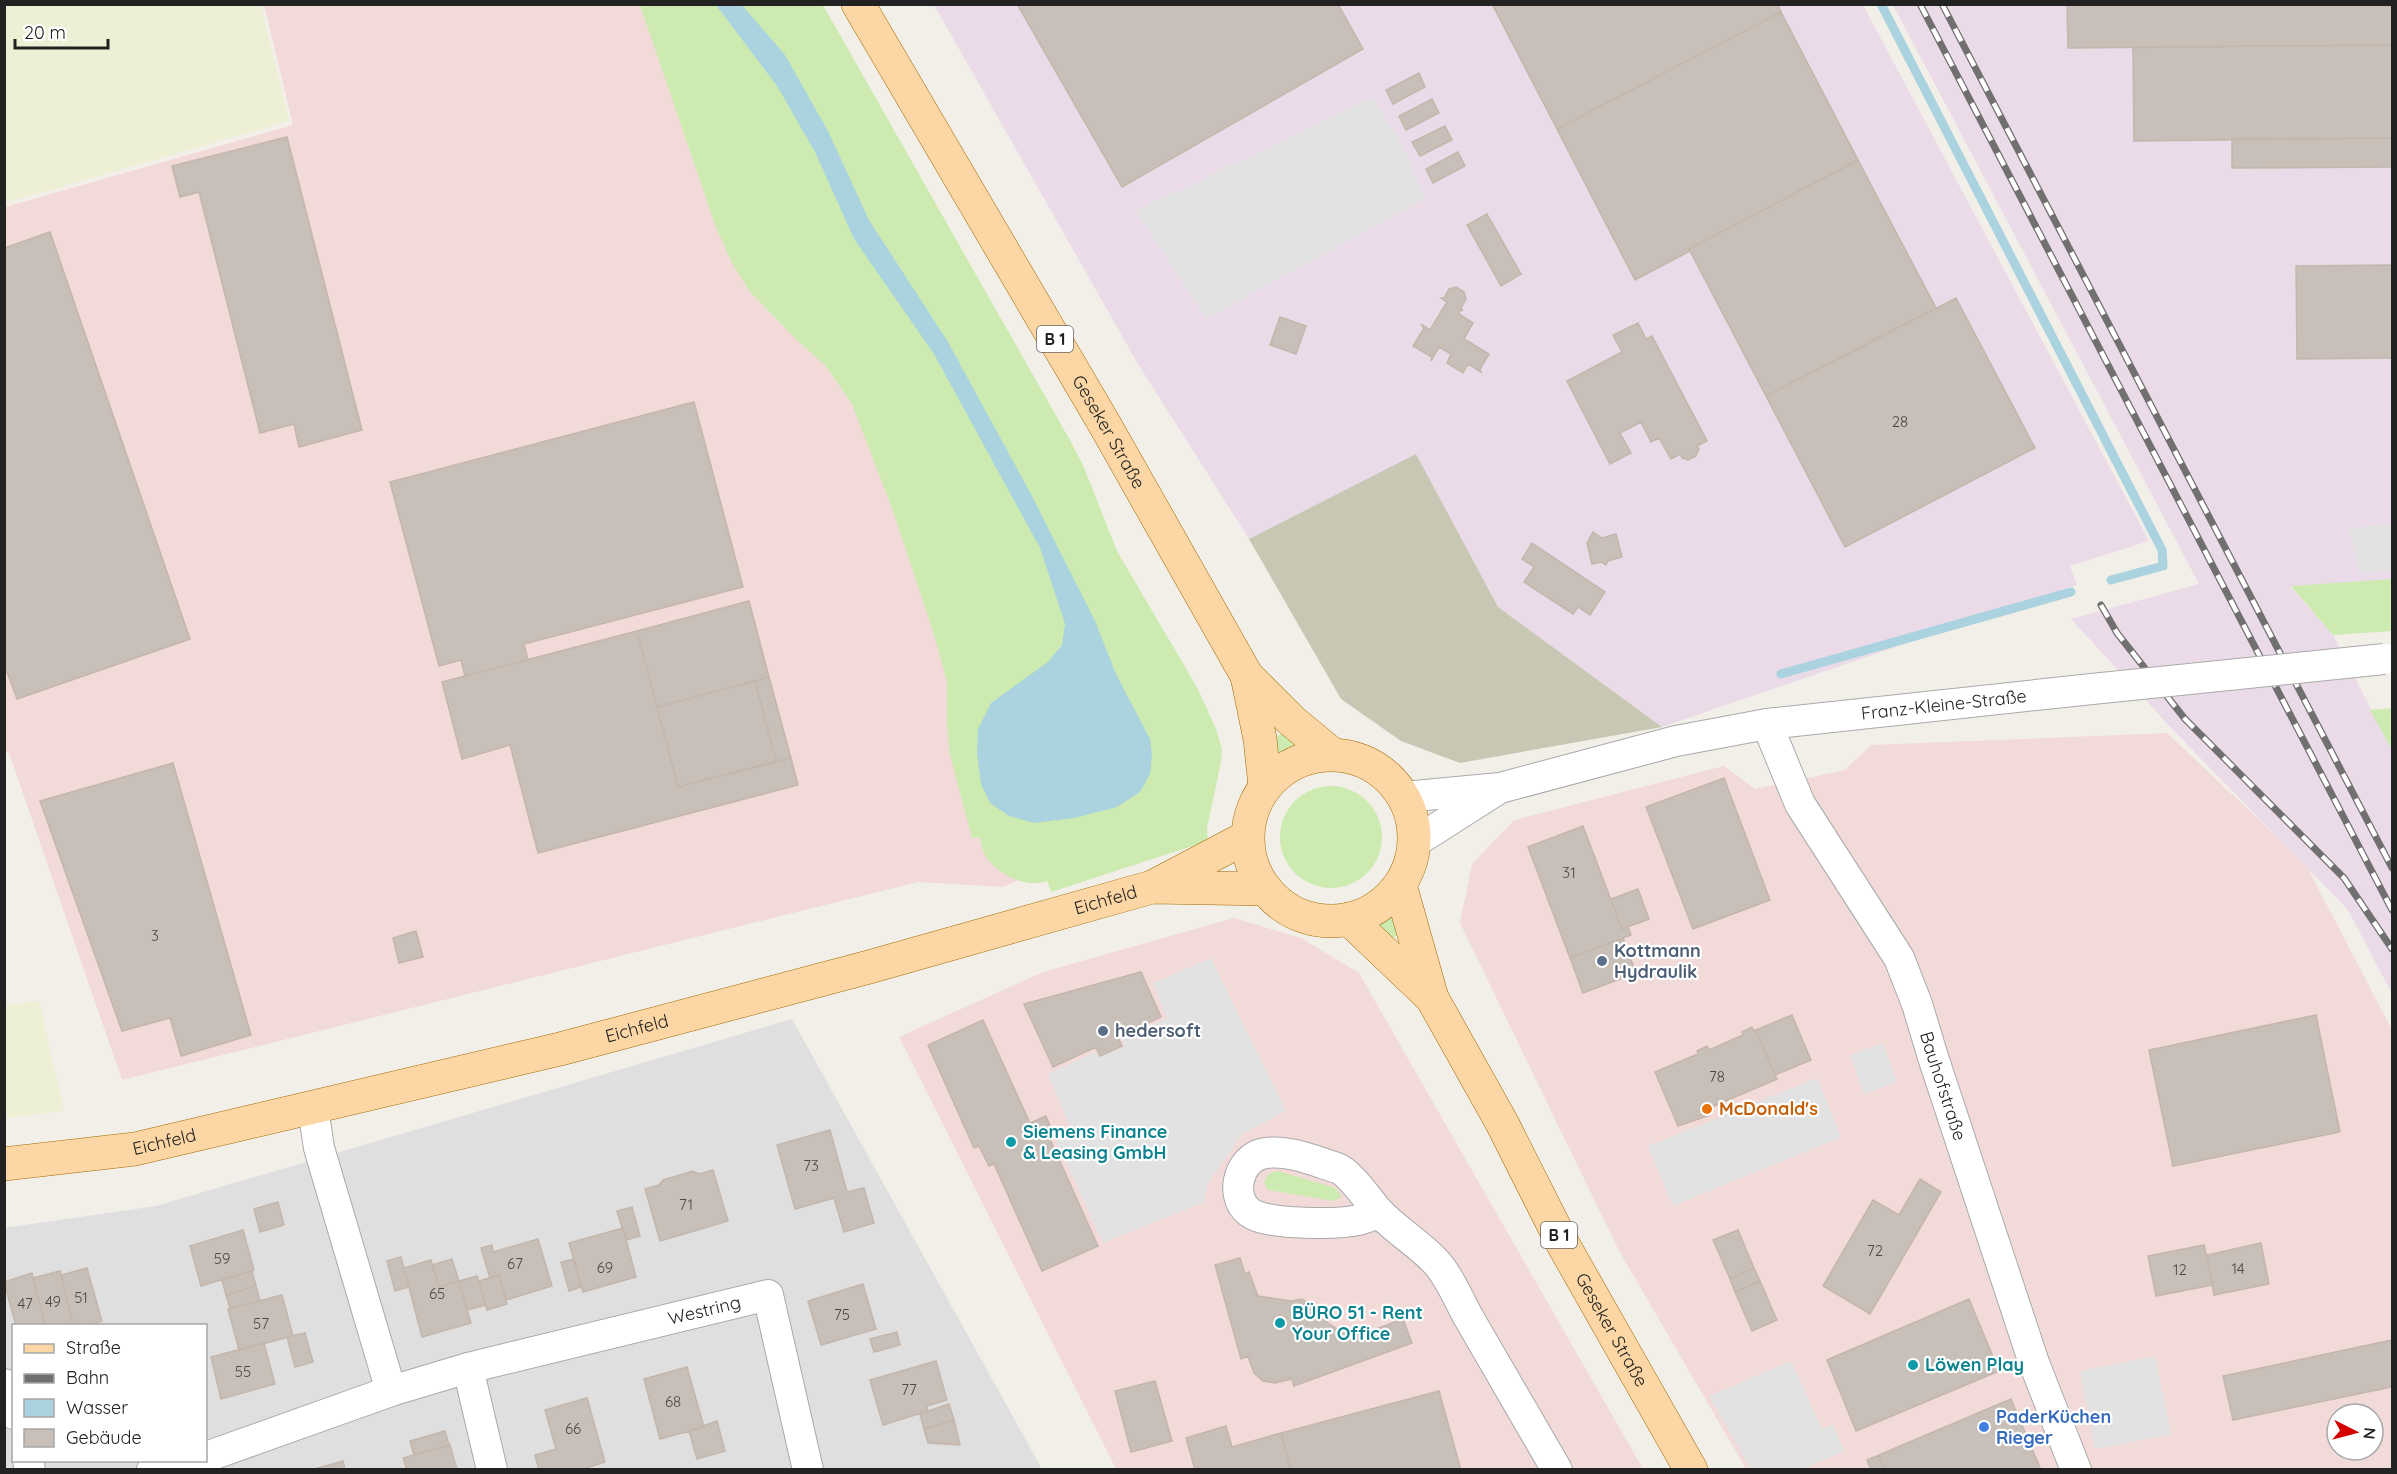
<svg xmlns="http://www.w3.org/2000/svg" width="2397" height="1474" font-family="Quicksand,sans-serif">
<rect width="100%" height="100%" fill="#f2efe9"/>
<path fill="#e0dfdf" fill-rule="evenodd" d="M792,1019l250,450h-1037l-1,-241 152,-22zM14,1326h192v134h-192z"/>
<path fill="#f2dad9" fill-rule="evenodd" d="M264,4l520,1 373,815 -154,67 -85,-5 -796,198 -113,-327 -4,-1v-545l288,-82z
M2167,733l138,130 87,167v439h-646l-128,-220 -158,-326 12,-59 42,-44 210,-54 31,23 90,-19 26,-25zM2337,1414h36v36h-36z
M1234,918l67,20 58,35 284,496h-527l-217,-432 144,-65z"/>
<path fill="#ebdbe8" d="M934,5h929l286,536 -79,25 7,19 -415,142 -164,-120 -82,-152 -167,84 -111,-175z
M1893,5h499v574l-101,8 42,48 59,115v244l-44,-84 -174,-179 -103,-112 128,-35z"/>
<path fill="#c7c7b4" d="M1416,454l82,153 164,120 -202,36 -59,-22 -60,-42 -92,-160z"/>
<path fill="#eef0d5" d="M5,4l256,1 28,116 -284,82z
M39,1001l25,110 -59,7v-113z"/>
<path fill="#cdebb0" d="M640,5h183l248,437 12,23 34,86 81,138 18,40 6,20 -1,13 -14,66 1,13 -157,51 -4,-11c-22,8 -55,-9 -64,-30 -1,-5 -2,-10 -3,-14l-8,1 -22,-83 -3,-29v-45l-13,-46 -41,-124 -41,-107 -27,-39 -26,-23 -49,-50 -19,-31 -16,-36z
M2392,579v52l-59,4 -42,-49z
M2392,708v42l-22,-40z
M1288,729l19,22 -15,5 -10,7 -8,-25z
M1280 837a51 51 0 1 1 102 0a51 51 0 1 1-102 0Z
M1387,903l13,31 -10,6 -21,-24z
M1278,1171l58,17 6,9 -9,4 -65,-11 -4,-7c2,-8 6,-11 14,-12z"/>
<path fill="#e2e2e2" d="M1372,97l31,49 22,53 -219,120 -70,-108 24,-14 25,-8 40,-22 30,-12z
M2392,524v46l-33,4 -10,-46z
M1211,958l75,153 -44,23 -35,51 -2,17 -102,41 -48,-105 17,-7 -24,-57 47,-22 4,5 25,-12 -2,-6 45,-21 -14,-35z
M1883,1043l14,39 -33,12 -14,-39z
M1817,1078l24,59 -168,69 -25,-60z
M2155,1356l16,78 -76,15 -15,-78z
M1791,1361l31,68 11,-5 11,27 -41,18h-52l-42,-73z"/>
<path fill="#aad3df" d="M716,5h26l43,50 43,76 41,89 79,122 84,154 63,125 21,53 34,65 2,15 -2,20 -10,18 -23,15 -43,11 -40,5 -25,-7 -19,-13 -9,-19 -4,-30 1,-25 13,-26 57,-41 14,-17 3,-21 -25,-76 -106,-194 -80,-115 -39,-87 -38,-66z"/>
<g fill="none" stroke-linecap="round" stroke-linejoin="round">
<path stroke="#aad3df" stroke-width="9" d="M1881,4l281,546 1,16 -52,14
M1781,674l290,-82"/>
</g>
<path fill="#c7bfb8" stroke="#c4b6ab" stroke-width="1.5" d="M1017,4h321l25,45 -241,138z
M1492,4h285l4,8 -224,117z
M2067,4h325v41l-324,3z
M1781,12l77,148 -169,89 1,2 -55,29 -78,-151z
M2392,45v93l-258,3 -1,-94z
M1419,73l6,14 -32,17 -7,-14z
M1432,99l7,14 -33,17 -7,-14z
M1445,126l7,14 -32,16 -8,-14z
M287,137l75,293 -63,17 -5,-23 -34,9 -61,-241 -19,5 -8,-31z
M2392,138v29l-160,1v-29z
M1458,152l7,14 -32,17 -7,-14z
M1858,160l78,148 -170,88 -77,-147z
M1487,214l34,60 -20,12 -34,-61z
M50,232l140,407 -173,60 -13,-35v-416z
M2392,265v93l-95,1 -1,-93z
M1456,287l8,5 2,7 -5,9 2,3 -2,-2 -2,5 14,9 -9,16 25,15 -9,15 1,3 -13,-8 -5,9 -16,-10 4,-9 -12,-7 -8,14 1,-4 -19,-11 11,-18 -3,-4 9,6 17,-28 -6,-4h3l5,-9z
M1956,298l79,150 -190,99 -79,-151z
M1280,317l26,9 -10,28 -26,-9z
M1638,323l8,16 6,-3 55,105 -10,5 2,3 -3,7 -8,4 -6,-2 -2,-4 -9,5 -12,-21 -8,4 -10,-20 -21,11 11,20 -21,11 -43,-83 55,-29 -9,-17z
M694,402l49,185 -219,57 4,16 -63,16 -4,-16 -22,6 -49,-184z
M1593,532l9,6 14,-4 6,23 -14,4 -2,4 -5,-3 -9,2 -5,-21z
M1532,543l73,49 -15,23 -12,-8 -5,7 -49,-32 10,-15 -12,-8z
M749,601l20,76 -112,30 -20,-76z
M637,631l41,156 113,-29 7,27 -260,68 -28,-108 -48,14 -20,-77z
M769,677l22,81 -15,3 -21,-80z
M755,681l21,80 -98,26 -21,-80z
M173,763l78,272 -70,21 -11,-38 -48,13 -82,-230z
M1724,778l46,122 -77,29 -47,-122z
M1583,826l39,103 6,-2 3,8 -61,23 -42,-111z
M1638,889l11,30 -27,10 -11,-30z
M416,931l7,26 -24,6 -6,-25z
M1623,938l13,35 -53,20 -13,-35z
M1141,972l20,45 -43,20 4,9 -22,10 -4,-9 -43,20 -29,-63z
M1792,1015l19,45 -36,15 -19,-45z
M2316,1015l24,117 -167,34 -24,-116z
M983,1020l47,103 16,-7 8,19 -5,2 49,109 -56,25 -48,-107 -5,2 -10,-20 -5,2 -46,-103z
M1752,1027l2,4 2,-1 21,49 -70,30 3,6 -32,11 -23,-54 43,-18 -1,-3 10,-5 2,4 34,-15 -1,-3z
M830,1130l17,62 17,-4 10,35 -30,9 -10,-34 -39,11 -18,-64z
M713,1170l15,51 -68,20 -15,-52 14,-4 4,-5 30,-9 6,3z
M1920,1179l21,13 -71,122 -47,-28 50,-86 26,15z
M278,1202l6,23 -24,7 -6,-23z
M632,1207l8,29 -14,4 -9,-29z
M623,1228l13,49 -53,15 -14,-49z
M243,1230l11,40 -53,16 -11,-40z
M1738,1230l16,38 -24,11 -17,-39z
M538,1239l14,47 -46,14 -7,-25 -9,3 -9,-30 11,-3 1,7z
M2261,1243l8,41 -55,11 -7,-40z
M2204,1245l9,40 -57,11 -8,-40z
M401,1257l8,30 -14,4 -8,-30z
M1240,1258l5,16 4,-2 9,24 33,5 11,-2 5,3 5,10 31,21 20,-5 2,5 38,-14 9,24 -118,43 -2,-7 -17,4 -12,-2 -9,-8 -6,-17 -7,3 -26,-94z
M452,1259l7,22 -20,6 -7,-22z
M574,1259l7,28 -12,4 -8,-29z
M431,1260l8,27 20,-6 12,42 -49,14 -18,-69z
M87,1268l15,53 -14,5h-15l-12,-51z
M1754,1268l6,13 -25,11 -5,-13z
M60,1271l13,54 -28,1 -12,-48z
M252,1271l4,15 -30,9 -4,-15z
M32,1273l13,53h-29l-12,-44z
M499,1275l8,29 -20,6 -8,-29z
M477,1276l9,29 -19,5 -8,-29z
M1760,1281l17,39 -25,11 -17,-39z
M863,1284l13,45 -55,16 -13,-44z
M256,1286l4,15 -30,7 -4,-13z
M282,1295l11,41 -54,14 -11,-41z
M1969,1299l30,72 -143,60 -29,-71z
M897,1332l3,13 -26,7 -4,-13z
M305,1333l8,29 -18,5 -8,-30z
M2392,1340v47l-159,33 -10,-44z
M264,1343l11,41 -54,15 -10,-42z
M936,1361l11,39 -20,6 1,5 -45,14 -13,-45z
M687,1367l17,60 -44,12 -16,-60z
M1155,1381l17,60 -41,11 -16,-61z
M1439,1391l22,79h-170l-10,-37z
M587,1398l18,64 -25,8h-41l-4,-15 21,-6 -11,-39z
M2011,1399l30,71h-156l-6,-15z
M949,1404l5,16 -30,9 -4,-15z
M954,1420l6,25 -32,-2 -4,-14z
M717,1421l8,30 -28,8 -8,-28z
M1226,1426l6,21 49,-14 10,37h-96l-9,-32z
M445,1431l4,14 -35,10 -4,-14z
M450,1445l7,25h-50l-4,-12z
M1879,1455l6,15h-14l-4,-10z
M343,1461l2,9h-34z"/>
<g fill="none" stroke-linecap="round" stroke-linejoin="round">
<g stroke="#a9a9a9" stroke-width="32">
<g id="minor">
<path id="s1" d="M1767,724l33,80 99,154 18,46 16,53 101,306 42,107"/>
<path id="s2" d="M1404,797l96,-9 176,-47 91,-17 325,-35"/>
<path d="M1415,842l80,-51"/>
<path d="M313,1108l6,40 72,243"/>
<path d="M1380,1213c-7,2 -15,5 -22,7 -21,5 -85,4 -104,-5 -27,-13 -17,-59 12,-62 23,-3 49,8 71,15 12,4 31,31 40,42 17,19 41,33 58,51 14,14 25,42 35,59 29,50 58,100 87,150"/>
<path d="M468,1368l24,102"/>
<path d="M4,1384l10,30"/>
<path id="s3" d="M206,1457l185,-66 77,-23 300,-73 40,175"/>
<path d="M28,1460l2,10"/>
<path d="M152,1470l40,-10"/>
</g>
</g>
<g stroke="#a06b00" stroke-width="34">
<g id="major">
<path id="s4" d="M858,4l247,421 142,251 45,45 40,33"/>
<path d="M1247,676l13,63 5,47"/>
<circle cx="1331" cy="838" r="83"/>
<path id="s5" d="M1400,885l32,113 70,125 62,123 127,224"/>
<path d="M1154,886l93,-49"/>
<path d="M1349,919l83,79"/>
<path id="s6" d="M4,1164l131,-15 425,-100 309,-82 283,-80 114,2"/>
</g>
</g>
<use href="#minor" stroke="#fff" stroke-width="30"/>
<use href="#major" stroke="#fcd6a4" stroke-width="33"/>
<g stroke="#707070" stroke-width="7">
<path id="rail" d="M1920,4l472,906
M1942,4l450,864
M2101,605l16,28 68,86 159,159 48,71"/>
</g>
<use href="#rail" stroke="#fff" stroke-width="4.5" stroke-dasharray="14" stroke-linecap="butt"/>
<g stroke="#a9a9a9" stroke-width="32" stroke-linecap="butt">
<path id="minor-bridge" d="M2092,689l292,-30"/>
</g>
<use href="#minor-bridge" stroke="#fff" stroke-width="30"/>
</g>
<g fill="#5c6f8a" stroke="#fff" stroke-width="2">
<circle cx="1602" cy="961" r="6"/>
<circle cx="1103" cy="1031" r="6"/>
</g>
<circle fill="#e8710a" stroke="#fff" stroke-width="2" cx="1707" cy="1109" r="6"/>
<g fill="#0f9aa8" stroke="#fff" stroke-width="2">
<circle cx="1011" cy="1142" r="6"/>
<circle cx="1280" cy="1323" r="6"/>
<circle cx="1913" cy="1365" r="6"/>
</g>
<circle fill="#3f7fe0" stroke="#fff" stroke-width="2" cx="1984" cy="1427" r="6"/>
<g text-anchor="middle" stroke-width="4.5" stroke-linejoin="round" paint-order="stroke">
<g font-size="15" fill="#4b4948">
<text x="1900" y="427">28</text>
<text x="1569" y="878">31</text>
<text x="155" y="941">3</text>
<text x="1717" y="1082">78</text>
<text x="811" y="1171">73</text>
<text x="686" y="1210">71</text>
<text x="1875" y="1256">72</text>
<text x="222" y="1264">59</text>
<text x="515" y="1269">67</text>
<text x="605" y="1273">69</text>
<text x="2238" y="1274">14</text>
<text x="2180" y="1275">12</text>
<text x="437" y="1299">65</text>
<text x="81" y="1303">51</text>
<text x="53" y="1307">49</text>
<text x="25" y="1309">47</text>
<text x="842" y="1320">75</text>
<text x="261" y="1329">57</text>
<text x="243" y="1377">55</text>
<text x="909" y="1395">77</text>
<text x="673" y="1407">68</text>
<text x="573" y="1434">66</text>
</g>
<g fill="#fff" stroke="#646464" stroke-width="1.5">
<rect x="1037" y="326" width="36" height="26" rx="4.5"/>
<rect x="1541" y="1222" width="36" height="26" rx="4.5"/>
</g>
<g font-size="16" font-weight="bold" fill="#222">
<text x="1055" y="345">B 1</text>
<text x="1559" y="1241">B 1</text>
</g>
<g font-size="18" fill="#222" stroke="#fff">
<text dy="6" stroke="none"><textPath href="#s4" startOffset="496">Geseker Straße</textPath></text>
<text dy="6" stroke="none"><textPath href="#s2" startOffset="549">Franz-Kleine-Straße</textPath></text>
<text dy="6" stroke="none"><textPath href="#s6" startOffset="1134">Eichfeld</textPath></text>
<text dy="6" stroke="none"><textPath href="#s6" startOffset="648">Eichfeld</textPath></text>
<text dy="6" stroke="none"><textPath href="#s1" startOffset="405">Bauhofstraße</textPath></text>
<text dy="6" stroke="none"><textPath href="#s6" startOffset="162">Eichfeld</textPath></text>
<text dy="6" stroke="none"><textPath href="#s3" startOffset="520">Westring</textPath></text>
<text dy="6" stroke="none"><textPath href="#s5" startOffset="495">Geseker Straße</textPath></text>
</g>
<g font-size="18" font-weight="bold" fill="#4e5e75" stroke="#fff" text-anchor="start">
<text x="1614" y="957">Kottmann<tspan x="1614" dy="21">Hydraulik</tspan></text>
<text x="1115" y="1037">hedersoft</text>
</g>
<g font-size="18" font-weight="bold" fill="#c56008" stroke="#fff" text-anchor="start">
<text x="1719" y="1115">McDonald's</text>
</g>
<g font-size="18" font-weight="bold" fill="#0d838f" stroke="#fff" text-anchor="start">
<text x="1023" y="1138">Siemens Finance<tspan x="1023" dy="21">&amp; Leasing GmbH</tspan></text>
<text x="1292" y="1319">BÜRO 51 - Rent<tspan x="1292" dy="21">Your Office</tspan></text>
<text x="1925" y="1371">Löwen Play</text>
</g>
<g font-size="18" font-weight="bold" fill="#366cbe" stroke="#fff" text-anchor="start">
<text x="1996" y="1423">PaderKüchen<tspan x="1996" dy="21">Rieger</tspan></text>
</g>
</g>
<rect width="2397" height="1474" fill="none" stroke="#222222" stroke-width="12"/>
<rect x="12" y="1324" width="195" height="138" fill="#ffffff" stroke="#a7a7a7" stroke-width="1.5"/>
<rect x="24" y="1344" width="30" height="9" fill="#fcd6a4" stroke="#a7a7a7" stroke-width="1.5"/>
<text x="66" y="1354" font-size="18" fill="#222222">Straße</text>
<rect x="24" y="1374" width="30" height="9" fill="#707070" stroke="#a7a7a7" stroke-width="1.5"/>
<text x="66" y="1384" font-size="18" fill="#222222">Bahn</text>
<rect x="24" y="1399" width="30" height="18" fill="#aad3df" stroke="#a7a7a7" stroke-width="1.5"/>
<text x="66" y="1414" font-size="18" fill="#222222">Wasser</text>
<rect x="24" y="1429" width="30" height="18" fill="#c7bfb8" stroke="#a7a7a7" stroke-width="1.5"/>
<text x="66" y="1444" font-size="18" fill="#222222">Gebäude</text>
<g transform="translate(2355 1432) rotate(96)"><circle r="28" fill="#ffffff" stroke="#a7a7a7" stroke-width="1.5"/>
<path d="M0-4.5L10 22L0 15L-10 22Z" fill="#d40000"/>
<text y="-9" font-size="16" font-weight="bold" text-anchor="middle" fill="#222222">N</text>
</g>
<path d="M15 39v9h93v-9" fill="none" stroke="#222222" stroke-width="3"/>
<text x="24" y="39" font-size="18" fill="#222222" stroke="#ffffff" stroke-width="4.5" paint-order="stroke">20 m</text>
</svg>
